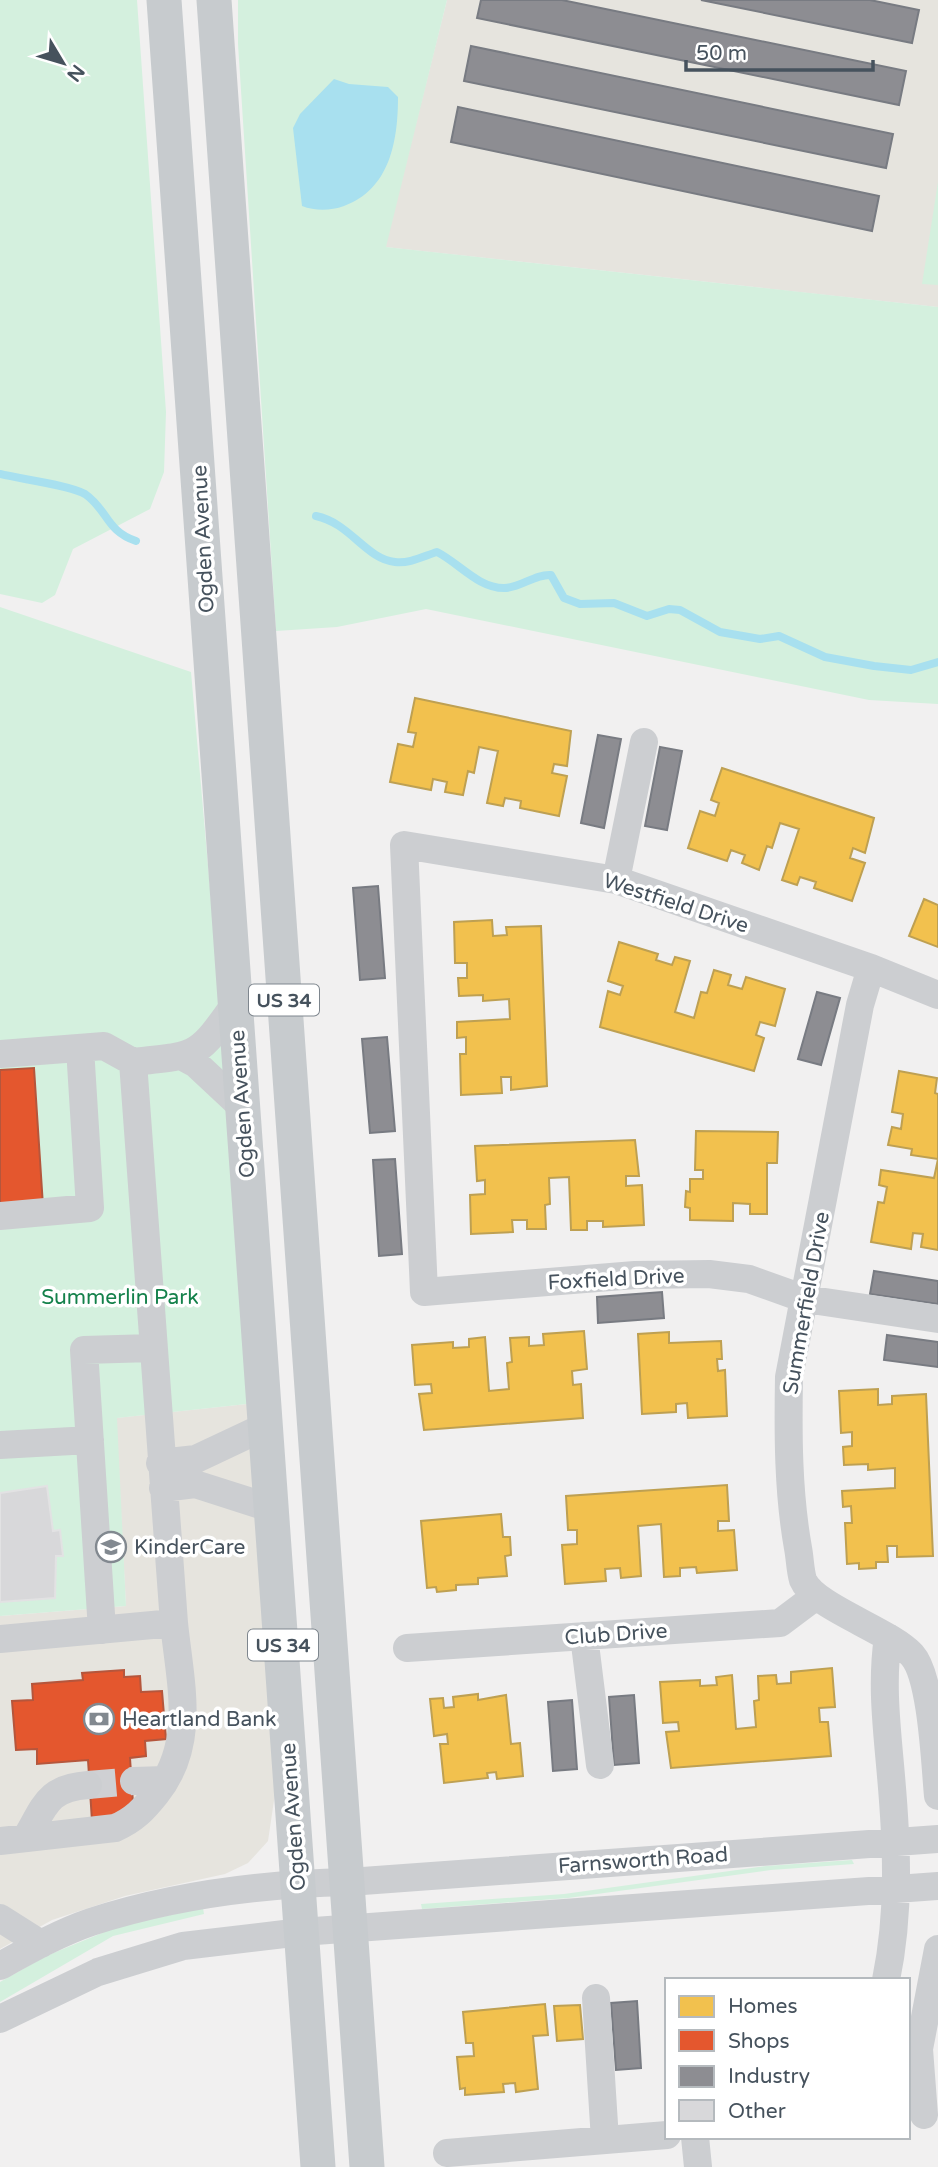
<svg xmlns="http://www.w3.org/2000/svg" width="938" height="2167" font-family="'Varela Round',sans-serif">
<rect width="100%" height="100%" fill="#f1f0f0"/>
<path fill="#e6e4de" d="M447,0h491v307l-553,-60z
M247,1404l29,383 -8,54 -20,22 -23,11 -100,22 -73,24 -52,29v-333l126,-10 -10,-188z"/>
<path fill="#d4f0de" d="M0,0h137l29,412 -2,60 -14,37 -77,40 -18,46 -13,8 -42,-9z
M238,0h209l-61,247 552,60v397l-69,-4 -443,-91 -89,18 -61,4 -38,-587z
M938,182v103l-16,-1z
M0,607l191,65 29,330 27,402 -130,14 9,188 -126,10z
M852,1860l2,4 -83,6 -203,28 -146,11 -1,-5 143,-10 202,-28z
M203,1908l1,6 -91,22 -113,66v-20l46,-26 73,-30z"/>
<path fill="#a8e0ef" d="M334,79l15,5 39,3 10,10c0,44 -8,92 -54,109 -14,5 -29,5 -42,0l-9,-78 7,-14z"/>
<path fill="#f2c14e" stroke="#bea052" stroke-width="2" d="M415,698l156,33 -4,35 -13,-2 -2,9 15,3 -8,40 -39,-8 1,-7 -16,-3 -2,8 -16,-3 11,-52 -19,-4 -5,26 -6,-2 -5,24 -18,-3 2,-10 -14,-3 -2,11 -41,-8 8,-38 15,3 3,-14 -8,-1z
M722,768l152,50 -9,35 -12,-5 -3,10 15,5 -13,38 -38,-13 2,-6 -16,-5 -3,8 -15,-5 17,-51 -19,-6 -8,25 -5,-2 -8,24 -17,-7 3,-8 -14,-5 -4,11 -39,-13 12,-37 15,5 4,-13 -8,-3z
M924,899l14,6v42l-29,-11z
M492,920l1,16 14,-1 -1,-8 35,-1 6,160 -36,4v-13h-10l1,16 -41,2 -1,-41h6v-17l-9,1v-16l53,-3 -1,-20 -26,2v-6l-24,1 -1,-18h9v-15h-12l-1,-41z
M619,942l39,12 -2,6 16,5 3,-8 15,4 -15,51 19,6 7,-26 6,1 7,-23 17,5 -3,10 14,4 4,-12 39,12 -10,37 -15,-4 -4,13 8,3 -10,33 -154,-44 8,-36 12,4 3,-9 -15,-5z
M899,1071l38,7 -2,15 3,1v156l-17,-3 2,-13 -10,-1 -2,16 -40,-7 7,-40 6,1 3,-16 -8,-2 2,-15 53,8 4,-19 -27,-4 1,-6 -24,-4 4,-18 9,2 2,-15 -11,-2z
M696,1131l82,1 -1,31h-10v51h-17v-10l-17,-1v18l-43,-1v-12l-5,-1 1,-16 4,1v-13h13v-9h-8z
M635,1140l4,36h-13v10l16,-1 2,40 -41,2v-6h-16v9h-16l-2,-53 -20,1 1,26 -5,1 1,24h-19v-9h-15l1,12 -42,2 -1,-39 15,-1v-14l-8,1 -2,-35z
M584,1331l3,38 -15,2 1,14 8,-1 2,34 -159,12 -5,-36 13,-1 -1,-9 -16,1 -3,-40 41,-3v6l16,-1v-8l16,-2 4,54 20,-2 -2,-26 5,-1 -2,-24 19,-1v9l15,-1 -1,-11z
M669,1332v11l52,-2 1,18h-5l1,12 7,-1 2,46 -39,2 -1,-15 -11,1v8l-34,2 -4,-80z
M878,1389v16l14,-1v-8l34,-2 7,162 -36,1v-11h-10l1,16h-12v6l-17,1v-6l-12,1 -2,-41h7l-1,-17 -8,1 -1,-16 53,-3v-20l-27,2v-6l-24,1 -1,-18 9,-1v-14l-11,1 -2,-42z
M727,1485l2,36h-11v10l16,-1 3,40 -40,3 -1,-6 -16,1v8l-16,1 -3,-53 -23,2 3,50 -20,2 -1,-10 -15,1 1,12 -41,3 -3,-39 15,-1v-14h-9l-2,-34z
M501,1514l2,23h7l1,18 -6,1 2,20 -29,2v6l-22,1v5l-19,2 -1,-5 -9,1 -6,-67z
M832,1668l3,39 -16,1 1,14h8l3,34 -160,12 -5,-36 13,-1 -1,-9 -15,1 -3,-41 40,-2v6l17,-1 -1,-8 16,-2 4,54 20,-2 -2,-26 5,-1 -1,-24 18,-1 1,9 14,-1v-11z
M478,1694v6l28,-5 5,49 9,-1 3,33 -26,3 -1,-7 -9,1 1,5 -44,5 -4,-39h8l-1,-10 -13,2 -4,-37 13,-1 1,10 10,-1 -1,-10z
M545,2004l3,31 -15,1 5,53 -22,3 -1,-9 -12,1 1,8 -39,3v-7l-5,1 -3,-32 17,-1 -1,-13h-7l-3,-31z
M580,2005l3,34 -26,2 -3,-35z"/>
<path fill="#e4572e" stroke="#b5563c" stroke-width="2" d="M34,1068l9,138 -43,3v-139z
M124,1670v7l16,-1 1,16 21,-1 4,48 -21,2 1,15 -16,2 4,60 -42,3 -4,-61 -51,4v-15l-21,1 -4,-49 21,-1 -1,-16 51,-4 -1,-7z"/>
<path fill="#8d8d92" stroke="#787b82" stroke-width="2" d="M481,0h81l344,71 -7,34 -422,-87z
M701,0h169l49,10 -7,33z
M471,46l422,88 -7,34 -422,-87z
M458,107l421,89 -7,35 -421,-89z
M598,735l23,4 -17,89 -23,-5z
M660,747l22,4 -15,79 -22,-4z
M378,886l7,92 -25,2 -7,-92z
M817,992l23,6 -19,67 -23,-6z
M387,1037l8,94 -25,2 -8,-94z
M395,1159l7,95 -23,2 -6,-96z
M874,1271l64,10v23l-68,-10z
M662,1292l2,26 -66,5 -1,-26z
M887,1335l51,7v25l-54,-7z
M634,1695l5,68 -25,2 -5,-68z
M572,1700l5,69 -24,2 -5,-69z
M637,2001l4,67 -25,2 -5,-67z"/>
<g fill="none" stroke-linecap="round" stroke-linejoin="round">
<path stroke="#a8e0ef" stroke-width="8" d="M0,474c20,5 70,11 85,20 23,16 21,37 51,47
M316,516c34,7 50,43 79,46 14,2 29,-6 42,-10 22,11 41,36 67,36 17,0 30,-14 47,-13l13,23 16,6 34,-1 33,13 22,-7 11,1 40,22 40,7 19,-3 46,21 49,9 37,4 27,-8"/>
</g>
<path fill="#d8d8da" stroke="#e2e2e3" stroke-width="2" d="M47,1486l6,45 7,-1 3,26h-7l-1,42 -55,4v-109z"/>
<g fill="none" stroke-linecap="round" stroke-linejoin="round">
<path stroke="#cfd0d3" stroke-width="28" stroke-dasharray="28 14" stroke-linecap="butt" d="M88,1785l46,-4"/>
<path stroke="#ccced1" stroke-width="28" d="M616,880l28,-138
M871,968l-11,37 -71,372c-1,57 -1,115 9,171 2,10 2,22 5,32 11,27 86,50 109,75 20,22 23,110 26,141
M938,995l-67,-27 -255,-88 -212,-35 20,447 211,-17 74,-1 40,5 56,20 133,20
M0,1054l104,-8 29,16
M183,1057l13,7 46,43
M0,1216l90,-8 -10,-160
M0,1445l90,-5
M160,1463l36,-4 70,-33
M163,1488l32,-4 78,25
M102,1630l-18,-280 68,-2
M584,1636l16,129
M0,1639l174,-16 -41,-561c65,-7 64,-4 102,-58
M407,1648l373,-25 36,-27
M134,1781l31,-1
M26,1838c19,-32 21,-50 62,-53
M0,1841l115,-13c19,-8 29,-19 41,-34 41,-51 24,-111 18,-171
M0,1918l41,26
M0,1966c29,-16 59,-33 91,-44 83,-27 171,-38 258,-40l589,-43
M886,1980c14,-67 11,-136 5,-204 -4,-47 -10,-92 -3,-139
M596,1998l9,142
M0,2019l98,-47 85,-26 118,-14 637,-46
M924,2115l-5,-66 19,-100
M695,2137l3,30
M447,2153l220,-18"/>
<path stroke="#c7cbce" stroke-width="35" d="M164,0l154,2167
M214,0l153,2167"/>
</g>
<defs>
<g id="school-ring" transform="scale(1.575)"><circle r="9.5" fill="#fff" stroke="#828990" stroke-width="1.5"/><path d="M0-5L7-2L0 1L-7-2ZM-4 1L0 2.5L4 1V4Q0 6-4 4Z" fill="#828990"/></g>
<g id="bank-ring" transform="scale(1.575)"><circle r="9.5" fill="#fff" stroke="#828990" stroke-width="1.5"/><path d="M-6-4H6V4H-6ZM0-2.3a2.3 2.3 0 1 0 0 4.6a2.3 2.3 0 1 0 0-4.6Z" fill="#828990"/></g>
</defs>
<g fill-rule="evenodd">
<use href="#school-ring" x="111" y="1547"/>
<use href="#bank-ring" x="99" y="1719"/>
</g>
<g text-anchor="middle" stroke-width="7" stroke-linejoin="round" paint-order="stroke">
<g fill="#fff" stroke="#7e868e" stroke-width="2">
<rect x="249" y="984.5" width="70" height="31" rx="5"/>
<rect x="248" y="1629.5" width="70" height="31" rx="5"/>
</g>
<g font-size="19" font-weight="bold" fill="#46525d">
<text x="284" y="1007">US 34</text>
<text x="283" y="1652">US 34</text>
</g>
<g font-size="21" fill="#46525d" stroke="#fff">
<text transform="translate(203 539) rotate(-93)" y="7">Ogden Avenue</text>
<text transform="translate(676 903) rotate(18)" y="7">Westfield Drive</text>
<text transform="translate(242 1104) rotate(-94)" y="7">Ogden Avenue</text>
<text transform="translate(616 1279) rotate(-3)" y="7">Foxfield Drive</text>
<text transform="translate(806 1303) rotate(-80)" y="7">Summerfield Drive</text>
<text transform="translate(616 1634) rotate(-4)" y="7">Club Drive</text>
<text transform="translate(293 1817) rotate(-94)" y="7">Ogden Avenue</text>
<text transform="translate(643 1860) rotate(-4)" y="7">Farnsworth Road</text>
</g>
<g font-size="21" fill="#14814b" stroke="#fff">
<text x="120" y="1304">Summerlin Park</text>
</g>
<g font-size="21" fill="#46525d" stroke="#fff" text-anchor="start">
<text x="134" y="1554">KinderCare</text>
<text x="122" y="1726">Heartland Bank</text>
</g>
</g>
<rect x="665" y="1978" width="245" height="161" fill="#ffffff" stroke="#b5babe" stroke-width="2"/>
<rect x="679" y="1996" width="35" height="21" fill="#f2c14e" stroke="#b5babe" stroke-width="2"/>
<text x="728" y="2013" font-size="21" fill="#46525d">Homes</text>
<rect x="679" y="2030" width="35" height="21" fill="#e4572e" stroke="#b5babe" stroke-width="2"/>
<text x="728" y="2048" font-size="21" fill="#46525d">Shops</text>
<rect x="679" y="2066" width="35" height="21" fill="#8d8d92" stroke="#b5babe" stroke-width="2"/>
<text x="728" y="2083" font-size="21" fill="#46525d">Industry</text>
<rect x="679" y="2100" width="35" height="21" fill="#d8d8da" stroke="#b5babe" stroke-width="2"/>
<text x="728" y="2118" font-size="21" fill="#46525d">Other</text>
<g transform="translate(63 63) rotate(128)" stroke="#ffffff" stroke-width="5" paint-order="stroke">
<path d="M0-5L12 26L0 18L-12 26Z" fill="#46525d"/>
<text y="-10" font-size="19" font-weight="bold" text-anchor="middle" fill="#46525d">N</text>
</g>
<path d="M686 60v10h187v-10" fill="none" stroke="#46525d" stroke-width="3.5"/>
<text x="696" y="60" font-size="21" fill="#46525d" stroke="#ffffff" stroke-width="5" paint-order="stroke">50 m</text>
</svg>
